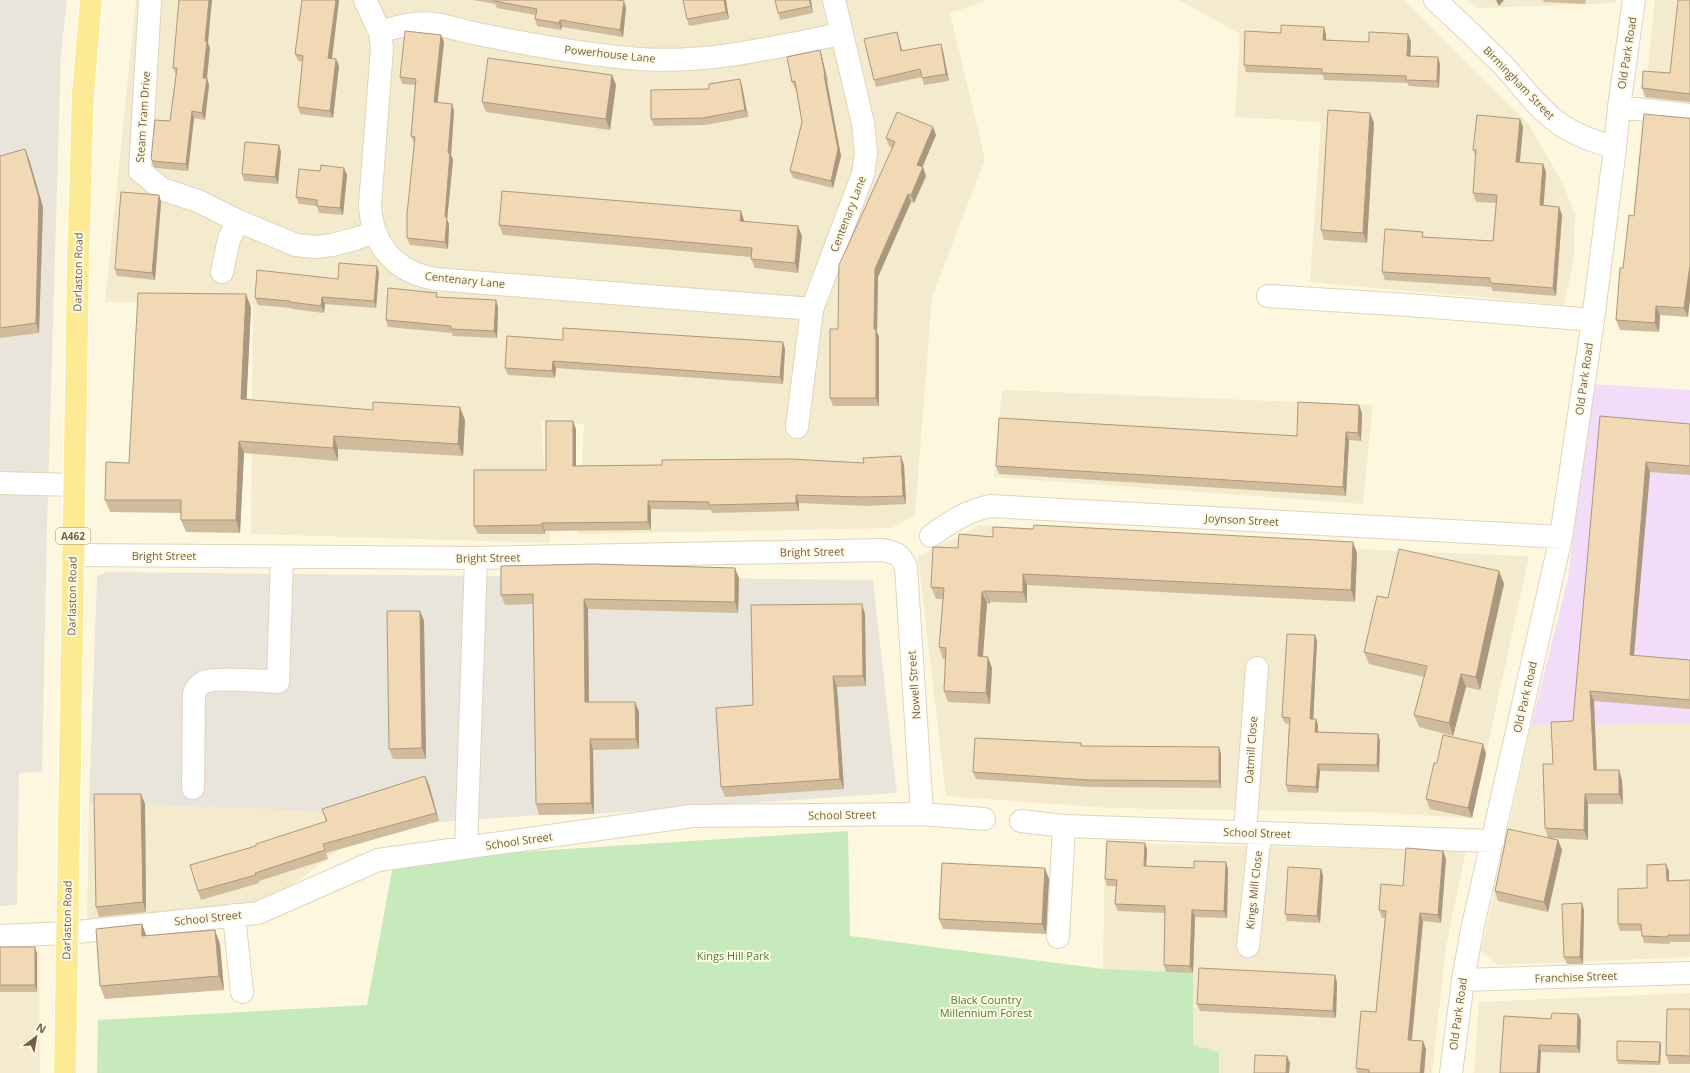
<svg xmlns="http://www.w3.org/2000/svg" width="1690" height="1073" font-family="'Open Sans',sans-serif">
<rect width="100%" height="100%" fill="#fdf7df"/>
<path fill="#f4eacd" d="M136,0h852l-38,13 35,146 -53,138 -17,218 -23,13 -314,6 6,-110 -43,-3 9,122 -299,-9 2,-230 -148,-2z
M1179,0h225l71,72 53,51 35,61 12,31 -1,42 -10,48 -254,-23 11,-160 -86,-5 5,-83z
M1468,0h147l1,3 -139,5z
M1655,0h35v216l-57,-5z
M1002,390l371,15 -10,99 -369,-27z
M980,525l415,26 134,5 -57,262 -107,-6 -257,-4 -162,-12 -28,-239z
M1690,723v234l-193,8 -16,-14 50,-225z
M89,803l248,9 4,36 -50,38 -36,18 -168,19z
M1105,843l361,8 -20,95 -14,127h-238l-91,-104z
M39,952l1,121h-40v-119z
M1690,993v80h-216l5,-71z"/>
<path fill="#eae5db" d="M0,0h67l-6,53 -14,476 -5,243 -23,1 -2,132 -17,1z
M106,572l767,8 24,213 -303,21 -55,1 -153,11 -49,-14 -248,-9 8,-227z"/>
<path fill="#f3dcf8" d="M1591,384l99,6v333l-159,3 37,-147z"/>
<path fill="#c7eabd" d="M848,831l2,105 253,33 90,4v72l26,7v21h-1122l1,-53 269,-15 27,-145z"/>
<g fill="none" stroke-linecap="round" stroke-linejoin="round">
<g stroke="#e0d4bb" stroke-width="24">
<path id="minor" d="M150,0l-10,171 22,18 36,12 40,20 58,24 19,2 17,-2 23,-6 19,-7
M365,0l15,32 2,16 -12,157c2,40 25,67 65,74l377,30
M1435,0c23,21 45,42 67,64 18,19 33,42 55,58 17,13 37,19 58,26
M380,32c17,-5 36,-11 54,-8 14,2 29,7 44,10 53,11 108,21 162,25 67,5 135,-12 201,-25
M1619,107l71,8
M222,272l7,-33 9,-18
M1268,296l140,9 185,15
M797,427l15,-118 51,-135 3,-21 -3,-30 -29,-123
M0,483l74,2
M931,536c19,-14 36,-25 59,-30l571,31
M73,555l403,3 407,-8c14,3 17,4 23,17l16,247
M193,788l1,-95c2,-5 4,-8 10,-11 11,-5 60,-1 74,0l4,-125
M1021,821l43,5 429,15
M1245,832l12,-164
M466,848l10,-290
M234,915l8,77
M0,936l67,-3 191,-20 120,-53 314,-44 230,-2 62,5
M1058,937l6,-111
M1248,946l12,-113
M1463,980l227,-7
M1451,1073l12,-93 9,-50 89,-393 32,-217 22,-172 4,-41 15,-107"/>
</g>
<g stroke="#fff" stroke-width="24">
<path id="major" d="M65,1073l13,-810 5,-170 8,-93"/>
</g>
<use href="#minor" stroke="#fff" stroke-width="22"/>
<use href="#major" stroke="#fdea95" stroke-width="22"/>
</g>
<path fill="#d0bb9d" d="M302,0h37l-7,59h4l3,7 -6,52 -33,-4 -2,-7 5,-45 -5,-1 -3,-7z
M473,0h143l10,8 -3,29 -61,-10 -1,3 -24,-4 -2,-7v-4l-38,-7 -2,-4z
M726,0l3,19 -40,7 -2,-7z
M811,0l2,13 -33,7 -2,-7z
M1543,0h43l-1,4 -41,-2z
M1690,0v102l-45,-5 -3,-9 28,-15z
M897,32l2,7 3,12 39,-7 2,7 6,30 -25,4 -2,-8 -46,10 -2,-7z
M1281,33l45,1v6l43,2 42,-1 -1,15 30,8 -1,24 -30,-2 -2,-3 -83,-3 -1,-5 -77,-3 -2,-7z
M441,35l3,7 -7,61 15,1 2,7 -3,44 2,5 -6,60 2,4 -1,25 -38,-4 -3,-7 7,-95 -3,-7 4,-51 -13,-1 -2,-7z
M208,43l2,5 -3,30 2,7 -4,35 -11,-2 -6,53 -32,-3 -3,-2 -2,-7 19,-38 6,-46 -3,-7z
M822,57l6,25h-1l14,74 -8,32 -40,-10 -3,-7 12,-49 -6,-33h-1l-3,-7z
M612,75l4,10 -6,45 -124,-18 -4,-10z
M742,86l6,31 -43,8 -51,1 -3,-7 58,-30z
M1370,113l4,10 -7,120 -43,-3 -3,-10z
M1686,118l2,199 -28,-2 -1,17 -39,-2 -4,-10 7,-52 11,-52z
M1520,119l3,8 -3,35 23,2 3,8 -3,33 16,2 3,8 -6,81 -63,-5 -2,-4 -106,-7 -3,-8 43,-34 68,3 3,-38 -20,-1 -3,-9 3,-36 -3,-7z
M936,135l-14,32h1l3,9 -12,27 -3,-1 -33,75 -1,55 2,5v69h-46l-3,-8 8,-69 54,-181 -3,-2 -3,-8z
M279,145l2,7 -3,32 -34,-3 -2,-7z
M25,149l4,10 14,48 -4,126 -39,5v-182z
M320,171l27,4 -4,40 -24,-2 -2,-7 -18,-2 -3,-7z
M159,195l2,7 -6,78 -38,-4 -2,-7z
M741,211l3,10 58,15 -4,37 -43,-5 -4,-9v-2l-248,-22 -4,-10z
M377,266l2,7 -3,35 -51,-4 -1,9 -32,-4v-1l-34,-3 -3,-7 83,-19z
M438,297l60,10 -1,31 -44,-2 -1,-3 -64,-6 -2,-7z
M251,307l-5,93 219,20 -2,36 -125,-7v12l-94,-8 -4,80 -54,-1 -5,-12v-7l-71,-1 -5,-12 24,-37z
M563,340l222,9 -2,35 -227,-16 -1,10 -47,-3 -3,-7z
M1362,413l-1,28 -12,-1 -3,56 -347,-22 -3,-8 301,-30z
M1600,416l90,8v51l-40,-3 -16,184 56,4v49l-96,-8 3,69 25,10 1,24h-35v36l-36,-2 6,2 4,10 -14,62 -50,-11 -3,-10 53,-53 -3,-10 8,-64 20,-43z
M576,429v37l288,-3 40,2 2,39 -40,2 -67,-3v8l-87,2 -1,-3 -60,-1v21l-106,1v3h-67l-4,-8 72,-56z
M993,537l364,16 -2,49 -328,-17v18l-37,-1v2l-3,-1 -4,54 9,11 -2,36 -42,-2 -4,-11 2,-32h-3l-4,-12 4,-48h-7l-5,-12 27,-39z
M1499,571l5,13 -24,106 -14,-3 -13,49 -34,-9 -5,-12 10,-38 -55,-13 -5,-12 24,-54z
M739,578l-1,35 -150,-4 1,93h46l4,10v37l-46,1 1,64 -55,1 -3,-11 -3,-200 -28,1 -4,-10z
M420,611l4,10 2,138h-33l-4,-10z
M865,614l1,72 -29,1 7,102 -119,8 -4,-10z
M1315,635l2,6 -4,78 5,6v7l60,2 2,6 -1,32 -59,-1 -2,22 -30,-1 -2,-7 3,-61 -4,-1 -3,-6z
M1081,743l1,3 139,8v34l-130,-1 -115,-8 -3,-7z
M1486,754l-14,64 -42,-9 -4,-10z
M425,776l4,9 10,36 -113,32 2,6 -69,22v2l-58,17 -3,-9 58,-45 70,-25 -4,-12z
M145,804l1,108 -47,5 -3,-10z
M1145,843l2,7 -1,16 82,3 -1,49 -32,-1 -2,56 -27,-1 -2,-7 1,-52 -47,-2 -3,-7 1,-18h-9l-2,-7z
M1443,851l3,8 -5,64 -18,-2 -11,119 14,9 -2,24h-67l-1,-5 20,-56 9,-94h-3l-3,-8 24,-24z
M1321,869l2,7 -3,47 -33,-2 -2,-7z
M1669,871v10l21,-1v62h-20v2l-26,-1 -2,-7v-5h-22l-2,-7 29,-36z
M1049,879l-3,55 -103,-5 -4,-10z
M1582,903l2,7 -1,54h-16l-3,-7z
M146,936l74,8 4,46 -119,9 -5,-13z
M0,947h35l2,7v38h-37v-1v3z
M1337,982l-1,36 -136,-7 -3,-7z
M1690,1009v55h-21l-3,-9z
M1504,1016l77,4 -1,33 -39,-1z
M1661,1045l-1,20 -42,-1 -1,-4z"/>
<path fill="#a9987f" d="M209,0h3l-4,43 2,5 -4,37 -3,-7 2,-37z
M336,0h3l-8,65 -3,-7z
M724,0h2l3,19 -3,-7z
M809,0h2l2,13 -2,-7z
M1496,0h8l-5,6z
M624,1l2,7 -3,29 -3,-7z
M560,20l2,7 -1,3 -2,-7z
M1324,27l2,7v13l-3,-7z
M897,32l2,7 5,19 -3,-7z
M1408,34l3,7 -1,22 -3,-7z
M441,35l3,7 -7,67 -3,-7z
M941,44l2,7 6,30 -3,-7z
M820,50l2,7 6,25 -3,-7z
M1438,57l2,7 -1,24 -2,-7z
M336,59l3,7 -6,52 -3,-7z
M612,75l4,10 -6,45 -4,-11z
M824,75l3,7 14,74 -8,32 -2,-7z
M207,78l2,7 -4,35 -3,-7z
M740,79l2,7 6,31 -3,-7z
M452,104l2,7 -3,44 2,5 -6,60 2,4 -1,25 -3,-7v-25l3,-64z
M192,111l2,7 -6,53 -2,-7z
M1370,113l4,10 -7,120 -4,-10z
M1520,119l3,8 -4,43 -3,-8z
M933,127l3,8 -16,38 -3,-8z
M279,145l2,7 -3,32 -3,-7z
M25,149l4,10 14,48 -4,126 -3,-10z
M1543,164l3,8 -3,42 -3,-9z
M923,167l3,9 -12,27 -3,-8z
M344,168l3,7 -4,40 -3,-7z
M908,194l3,8 -33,75 -1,55 2,5v69l-3,-8 -2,-69 1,-60z
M159,195l2,7 -6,78 -3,-7z
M1559,207l3,8 -6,81 -3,-8z
M741,211l3,9 -1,10 -3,-9z
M798,226l4,10 -4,37 -3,-10z
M1690,265v35l-2,17 -4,-9z
M377,266l2,7 -3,35 -2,-7z
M246,294l5,13 -5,105 -5,-13z
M322,297l3,7 -1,9 -3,-7z
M496,300l2,7 -1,31 -3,-7z
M1656,306l4,9 -1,17 -4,-9z
M783,342l2,7 -2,35 -3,-7z
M553,361l3,7 -1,10 -3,-7z
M1359,405l3,8 -1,28 -3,-8z
M460,407l5,13 -2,36 -5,-12z
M573,421l3,8v45l-3,-8z
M1346,432l3,8 -3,56 -3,-9z
M334,436l4,13v12l-5,-13z
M239,441l5,12 -4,80 -4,-13z
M901,456l3,9 2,39 -3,-8z
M1646,462l4,10 -17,193 -3,-10z
M796,495l3,8v8l-3,-8z
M648,501l3,8v21l-3,-8z
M542,523l3,8v3l-3,-9z
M1353,542l4,11 -2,49 -4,-12z
M735,568l4,10 -1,35 -3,-11z
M1499,571l5,13 -24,106 -4,-13z
M1023,574l4,11v18l-4,-11z
M985,591l5,11v2l-5,-12z
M982,592l5,11 -5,65 -4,-12z
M584,599l4,10 1,103 -4,-10z
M862,604l3,10 1,72 -3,-10z
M420,611l4,10 2,138 -4,-11z
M1315,635l2,6 -4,84 -3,-6z
M988,657l4,11 -2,36 -4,-11z
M1461,674l5,13 -13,49 -4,-13z
M833,676l4,11 7,102 -4,-10z
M1590,691l4,10 3,79 -3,-10z
M635,702l4,10v37l-3,-10z
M1316,719l2,6 -1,13 -2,-6z
M1378,734l2,6 -1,32 -2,-7z
M590,739l3,11 1,64 -3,-11z
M1483,744l3,10 -14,64 -4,-10z
M1219,747l2,7v34l-2,-7z
M1318,764l2,7 -2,22 -2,-6z
M1619,770l3,10 1,24 -4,-10z
M425,776l4,9 10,36 -3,-8z
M141,794l4,10 1,108 -3,-10z
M1585,794l3,10v36l-4,-10z
M1558,840l4,10 -14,62 -4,-10z
M1145,843l2,7 -1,23 -2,-7z
M1443,851l3,8 -5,64 -3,-8z
M1226,862l2,7 -1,49 -3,-7z
M1666,864l3,7v17l-2,-7z
M1045,868l4,11 -3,55 -4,-10z
M1321,869l2,7 -3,47 -3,-7z
M1582,903l2,7 -1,54 -3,-7z
M1192,910l3,7 -2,56 -3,-7z
M1420,913l3,8 -12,127 -3,-8z
M142,924l5,13 -5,-1z
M215,930l5,14 4,46 -5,-14z
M35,947l2,7v38l-2,-7z
M1335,975l2,7 -1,36 -3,-7z
M1578,1014l3,6 -1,33 -3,-7z
M1423,1041l3,8 -2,24h-4z
M1660,1042l1,3 -1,20 -1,-3z
M1539,1045l2,7 -1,21h-3z
M1287,1056l3,7 -1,10h-3z"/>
<path fill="#f2d9b6" stroke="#a9987f" d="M179,0h30l-4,41h2l-4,37h4l-5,35 -10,-2 -6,53 -33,-3 -2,-2 4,-39 15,1 7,-53h-4z
M302,0h34l-8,58 8,1 -6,52 -32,-4 5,-51 -8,-2z
M494,0h122l8,1 -4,29 -60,-10 -1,3 -24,-4 2,-10 -43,-8z
M683,0h41l2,12 -39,7z
M775,0h34l2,6 -33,7z
M1678,0h12v94l-48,-6 1,-17 27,2z
M1281,25l43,2 -1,13 46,2v-10l39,2 -1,22 31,1 -1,24 -31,-1v-4l-84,-3v-4l-78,-4 1,-34 36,2z
M405,31l36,4 -7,67 18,2 -4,49h2l-5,64h2l-2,25 -38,-4v-24l8,-77 -4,-1 5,-57 -16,-2z
M897,32l4,19 40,-7 5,30 -24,4 -2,-9 -46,11 -10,-41z
M820,50l5,25h-1l14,74 -7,32 -41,-10 12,-49 -7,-41 -3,1 -5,-25z
M488,58l124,17 -6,44 -124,-17z
M740,79l5,31 -42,8 -52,1v-29l58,-1v-5z
M1328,110l42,3 -7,120 -42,-3z
M897,112l36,15 -16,38 6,2 -12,28 -3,-1 -33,75 -1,60h2v69h-46v-69h8l1,-64 56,-123 -9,-4z
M1644,114l42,4h4v147l-6,43 -28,-2 -1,17 -39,-3 4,-52h3l6,-53 5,1z
M1477,115l43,4 -4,43 27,2 -3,41 19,2 -6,81 -63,-5v-5l-108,-6 3,-43 38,3 -1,5 71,4 4,-46 -24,-2 3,-43h-3z
M245,142l34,3 -4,32 -33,-3z
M25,149l14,49 -3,125 -36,5v-172z
M321,165l23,3 -4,40 -23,-2v-6l-21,-3 3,-28 21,2z
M502,191l239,20 -1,10 58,5 -3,37 -44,-4 1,-11 -253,-23z
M121,192l38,3 -7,78 -37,-4z
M339,263l38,3 -3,35 -52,-4 -1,9 -31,-4v-1l-35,-3 2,-28 81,9z
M388,288l49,5 -1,4 60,3 -2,31 -43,-2v-3l-65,-6z
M138,293l108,1 -5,105 132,11v-8l87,5 -2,37 -124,-8 -1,12 -94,-7 -3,79h-55v-20h-76l1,-38 23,1z
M563,328l220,14 -3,35 -227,-16 -1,10 -47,-3 2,-32 56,4z
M1298,402l61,3 -1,28 -12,-1 -3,55 -347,-21 3,-48 298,18z
M1600,416l90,8v42l-44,-4 -16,193 60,5v40l-100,-9 4,79h25v24h-34l-1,36 -39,-2 -2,-64h10l-2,-42 22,-1z
M546,421h27v45l89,-1v-5l128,-1 74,4 -1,-5 38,-2 2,40 -40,1 -67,-2v8l-87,2v-3l-61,-1v21l-106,1v2l-68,1v-56h72z
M1034,525l319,17 -2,48 -328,-16v18l-38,-1v1h-3l-4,64 10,1 -2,36 -42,-2 2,-43 -7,-1 5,-59 -13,-1 2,-40 25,1 1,-14 34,3v-10l40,2z
M1399,549l100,22 -23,106 -15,-3 -12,49 -35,-8 13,-49 -63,-14 13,-56 11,2z
M593,564l142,4v34l-151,-3 1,103h50l1,37h-46l1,64 -55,1 -3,-210 -32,1v-29z
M862,604l1,72h-30l7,103 -119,8 -5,-79 37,-3 -2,-100z
M387,611h33l2,137 -33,1z
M1287,634l28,1 -5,84h6l-1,13 63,2 -1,31 -59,-1 -2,23 -30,-2 4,-67 -8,-1z
M1443,735l40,9 -15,64 -42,-9 8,-36h3z
M975,738l106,5v3l138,1v34l-131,-1 -115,-8z
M425,776l11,37 -113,31 2,6 -70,23 1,2 -58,16 -8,-26 66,-19v-2l71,-23 -5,-12z
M94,794h47l2,108 -47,5z
M1508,829l50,11 -14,62 -49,-11z
M1107,841l38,2 -1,23 50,2v-7l32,1 -2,49 -32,-1 -2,56 -26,-1 1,-59 -50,-2 2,-24 -12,-1z
M1406,848l37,3 -5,64 -18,-2 -12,127 15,1 -3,32h-51v-3l-13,-2 5,-57 15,1 10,-101 -7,-1 2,-26 22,2z
M942,863l103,5 -3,56 -103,-5z
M1666,864l1,17 23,-1v55h-22v2l-26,-1 -1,-12h-23v-35l29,-1v-23z
M1288,867l33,2 -4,47 -32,-2z
M1582,903l-2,54h-16l-2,-53z
M142,924v12l73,-6 4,46 -119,10 -4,-57z
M0,947h35v38h-35z
M1199,968l136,7 -2,36 -136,-7z
M1667,1009h23v47l-24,-1z
M1552,1013l26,1 -1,32 -38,-1 -2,28h-37l4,-57 47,3z
M1617,1041l43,1 -1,20 -42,-2z
M1255,1055l32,1 -1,17h-32z"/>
<g text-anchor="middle" stroke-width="4" stroke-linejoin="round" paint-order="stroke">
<rect fill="#fffae5" stroke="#9d8e76" stroke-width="1" x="56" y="528" width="34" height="16" rx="3"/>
<g font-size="10" font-weight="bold" fill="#735f46">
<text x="73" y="540">A462</text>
</g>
<g font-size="11" fill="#735f46" stroke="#fffae5">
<text transform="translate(1627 53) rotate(-81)" y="4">Old Park Road</text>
<text transform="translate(610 54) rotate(6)" y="4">Powerhouse Lane</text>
<text transform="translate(1519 83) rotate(46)" y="4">Birmingham Street</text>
<text transform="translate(143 117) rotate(-86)" y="4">Steam Tram Drive</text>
<text transform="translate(848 214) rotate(-69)" y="4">Centenary Lane</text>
<text transform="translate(78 272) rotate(-89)" y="4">Darlaston Road</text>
<text transform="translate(465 280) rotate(6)" y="4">Centenary Lane</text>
<text transform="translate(1584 379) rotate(-82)" y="4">Old Park Road</text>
<text transform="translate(1242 520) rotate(3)" y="4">Joynson Street</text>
<text transform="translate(812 552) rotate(-1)" y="4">Bright Street</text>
<text x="164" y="560">Bright Street</text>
<text transform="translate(488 558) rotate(-1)" y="4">Bright Street</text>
<text transform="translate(72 596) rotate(-89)" y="4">Darlaston Road</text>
<text transform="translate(914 685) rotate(-94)" y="4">Nowell Street</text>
<text transform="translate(1525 697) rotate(-77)" y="4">Old Park Road</text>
<text transform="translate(1251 750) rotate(-86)" y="4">Oatmill Close</text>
<text transform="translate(842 815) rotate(-1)" y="4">School Street</text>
<text transform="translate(1257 833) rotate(2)" y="4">School Street</text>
<text transform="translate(519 841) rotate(-8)" y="4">School Street</text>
<text transform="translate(1254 890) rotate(-84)" y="4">Kings Mill Close</text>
<text transform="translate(208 918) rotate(-6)" y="4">School Street</text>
<text transform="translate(67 920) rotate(-89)" y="4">Darlaston Road</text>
<text transform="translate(1576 977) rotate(-2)" y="4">Franchise Street</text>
<text transform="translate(1458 1014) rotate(-82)" y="4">Old Park Road</text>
</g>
<g font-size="11" fill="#477f40" stroke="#fffae5">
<text x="733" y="960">Kings Hill Park</text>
<text x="986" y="1004">Black Country<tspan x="986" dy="13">Millennium Forest</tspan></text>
</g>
</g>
<g transform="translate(36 1037) rotate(31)" stroke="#fffae5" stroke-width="3" paint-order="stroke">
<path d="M0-3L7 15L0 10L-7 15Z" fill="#735f46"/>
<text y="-6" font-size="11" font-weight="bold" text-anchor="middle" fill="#735f46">N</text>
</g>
</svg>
